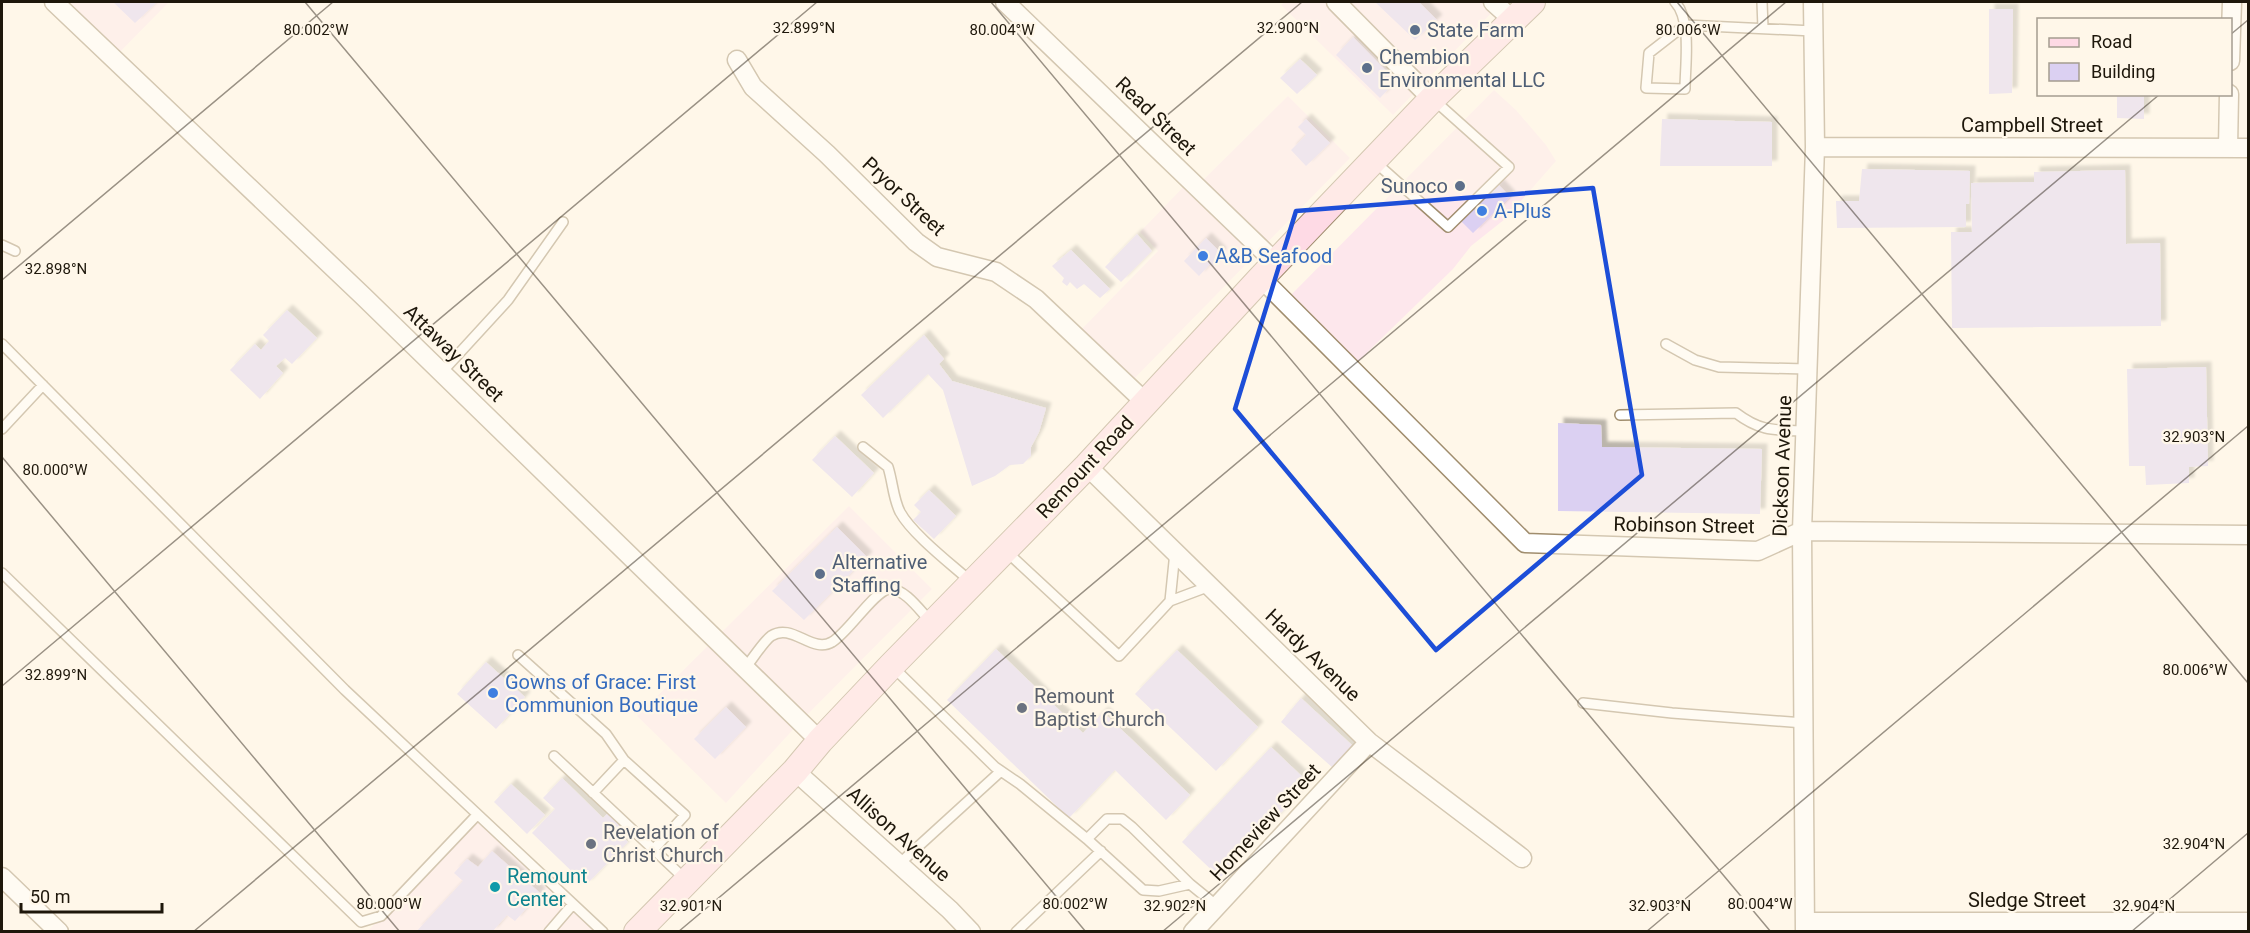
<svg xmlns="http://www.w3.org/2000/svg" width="2250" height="933" font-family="Roboto,sans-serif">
<defs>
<filter id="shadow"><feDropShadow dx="5.5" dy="-5.5" stdDeviation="1.5" flood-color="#0004"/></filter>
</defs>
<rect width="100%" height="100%" fill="#fff7e9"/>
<path fill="#fde7ec" d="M54,2h115l-55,56z
M1284,2h218l-109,113 -112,-110z
M1494,90l22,20 30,35 10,16 -51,58 -34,27 -18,23 -102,99 -66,-67z
M1288,96l62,62 -222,227 -53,-49 83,-85 -18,-19 50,-52 7,6z
M849,506l83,83 -132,133 -74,81 -89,-87z
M477,815l126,117h-236z"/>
<path fill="#dbd0f2" filter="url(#shadow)" d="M113,2h44l-22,21z
M1375,2h44l18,18 -22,20z
M1989,9h24l-1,84 -23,1z
M1353,37l43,44 -16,17 -44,-43z
M1300,59l17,16 -20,19 -17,-16z
M2117,94h27v25l-27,-1z
M1306,119l24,24 -24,23 -15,-16 15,-15 -8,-8z
M1662,119l110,3v44h-112z
M1862,169l108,2 -1,33h-3v23l-129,1 -1,-27h23z
M2125,170l1,74 34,-1 1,83 -209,2 -1,-96h21l-1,-49 63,-1v-10z
M1498,184l12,13 -37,36 -12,-12z
M1137,234l15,17 -31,31 -16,-15z
M1206,238l15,15 -5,6 2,2 -5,5 -3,-2 -11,12 -15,-15z
M1071,250l39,39 -10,9 -16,-14 -7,5 -7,-7 -3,4 -5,-4 2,-4 -12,-12z
M287,310l30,28 -25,26 -7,-6 -9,8 7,7 -23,26 -30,-29 25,-26 6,6 8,-9 -6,-6z
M924,335l20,24 -5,5 13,17 94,27 -7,24 -8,15v9l-8,8 -13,1 -15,11 -23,10 -29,-96 -15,-16 -45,44 -22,-23z
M2206,367l2,99 -19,1v16l-43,2 -1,-19h-16l-2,-97z
M1558,423l43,2 1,22 160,2 -2,65 -202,-3z
M835,436l39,37 -22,24 -40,-37z
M929,490l27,26 -22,23 -21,-19 8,-8 -7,-7z
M837,527l30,30 -63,63 -32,-29z
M996,649l87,84 20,-21 87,83 -24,25 -51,-50 -46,48 -122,-118z
M1177,650l81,77 -42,44 -81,-77z
M486,662l39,35 -29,32 -39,-35z
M1301,698l53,49 -21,21 -52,-46z
M726,707l20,20 -31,32 -21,-20z
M1271,747l38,36 -89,95 -38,-36z
M562,778l41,40 5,-5 14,14 -5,5 11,10 -42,43 -54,-52 23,-24 -12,-11z
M511,784l34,31 -18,19 -33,-32z
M492,851l48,42 -25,28 -8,-6 -15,17h-76l47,-51 -9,-8 13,-14 11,8z"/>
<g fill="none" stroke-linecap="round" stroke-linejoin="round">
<g stroke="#a08d6e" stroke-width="12">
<path id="lane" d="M1675,2c17,18 10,63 10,87l-39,-1 3,-35 36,-28 128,6
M1762,2l1,26
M1374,161l74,66 61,-60 -75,-67
M2,245l13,6
M2,344l343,346 258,242
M1666,344l29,16 24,7 88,2
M442,372l66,-72 55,-78
M1620,415l116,-2c25,19 39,17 69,18
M2,429l41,-44
M863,447l25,20c5,16 5,31 12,45 12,22 51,52 70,69
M1007,552l112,104 51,-55
M1175,552l-5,49 40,-15
M2,573l359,349 20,-6 96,-101
M518,655l88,79 18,26
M893,667l102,100 25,17 67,55 56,51 16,1 31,-7 27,22
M745,668c7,-8 18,-26 26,-32 21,-14 41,18 61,6 16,-9 42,-51 57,-53 16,-1 32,23 42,33
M1583,703l89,10 132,10
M554,756l131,123
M593,793l31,-33 61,55 -32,35
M1087,839l20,-20h15l10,8 58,57
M899,864l102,-93
M549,932l24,-28
M1016,932l85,-81"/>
</g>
<g stroke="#a08d6e" stroke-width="21">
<path id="street" d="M54,2l309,294 457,445
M1005,2l271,261
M1336,2l96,97
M1493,2l20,18
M737,60l16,27 74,67 89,88 21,15 59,15 40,27 109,103
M2230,61l2,-59
M1815,147l433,1
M2228,148l1,-54
M1261,278l264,265 233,8 44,-20 446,4
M1087,466l282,276 153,116
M795,771l155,139 21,22
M2,877l57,55
M1805,922h443
M1193,932l176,-190
M1805,932l-3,-401 13,-384 -2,-145"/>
</g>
<g stroke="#a08d6e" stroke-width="28">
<path id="secondary" d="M637,932l158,-161 25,-30 71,-75 196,-200 174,-188 171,-179 100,-97"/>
</g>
<use href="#lane" stroke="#fff" stroke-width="9"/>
<use href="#street" stroke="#fff" stroke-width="18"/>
<use href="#secondary" stroke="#fedae5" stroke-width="26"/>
</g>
<path d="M0 0H2250V933H0ZM1593,188l49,287 -206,175 -201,-241 61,-198z" fill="#fff7e9" fill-opacity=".55" fill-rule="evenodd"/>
<path fill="none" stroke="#1d4ed8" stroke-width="4.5" stroke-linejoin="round" d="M1593,188l49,287 -206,175 -201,-241 61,-198z"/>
<path fill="none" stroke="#1e170b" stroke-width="1.5" stroke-opacity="0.45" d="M305,2l781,930M991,2l780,930M1677,2l571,681M2230,35l18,-15M2,280l331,-278M2,457l398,475M2,686l815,-684M193,932l1109,-930M678,932l1108,-930M1162,932l998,-838M1646,932l602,-506M2131,932l117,-99"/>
<g fill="#5c6f8a" stroke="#fff7e9" stroke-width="2">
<circle cx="1415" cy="30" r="6"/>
<circle cx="1367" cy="68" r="6"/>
<circle cx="1460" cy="186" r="6"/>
<circle cx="820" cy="574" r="6"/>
</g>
<g fill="#3f7fe0" stroke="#fff7e9" stroke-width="2">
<circle cx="1482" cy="211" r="6"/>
<circle cx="1203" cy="256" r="6"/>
<circle cx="493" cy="693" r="6"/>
</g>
<g fill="#6b7280" stroke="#fff7e9" stroke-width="2">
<circle cx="1022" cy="708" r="6"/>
<circle cx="591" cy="844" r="6"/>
</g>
<circle fill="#0f9aa8" stroke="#fff7e9" stroke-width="2" cx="495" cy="887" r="6"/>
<g text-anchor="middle" stroke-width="4.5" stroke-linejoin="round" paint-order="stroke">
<g font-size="20" fill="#4e5e75" stroke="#fff7e9" text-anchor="start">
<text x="1427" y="37">State Farm</text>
<text x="1379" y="64">Chembion<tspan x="1379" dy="23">Environmental LLC</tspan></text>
<text x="1448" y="193" text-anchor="end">Sunoco</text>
<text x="832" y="569">Alternative<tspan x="832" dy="23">Staffing</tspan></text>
</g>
<g font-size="20" fill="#1e170b" stroke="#fff7e9">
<text transform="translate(1156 116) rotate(44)" y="7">Read Street</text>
<text x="2032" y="132">Campbell Street</text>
<text transform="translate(904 196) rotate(43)" y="7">Pryor Street</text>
<text transform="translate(454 353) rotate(44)" y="7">Attaway Street</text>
<text transform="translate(1782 466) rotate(-88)" y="7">Dickson Avenue</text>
<text transform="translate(1085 467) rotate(-47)" y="7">Remount Road</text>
<text transform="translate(1684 525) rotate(1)" y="7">Robinson Street</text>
<text transform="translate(1313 655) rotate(44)" y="7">Hardy Avenue</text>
<text transform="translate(1265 822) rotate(-47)" y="7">Homeview Street</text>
<text transform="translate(899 834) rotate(42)" y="7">Allison Avenue</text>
<text x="2027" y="907">Sledge Street</text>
</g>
<g font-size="20" fill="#366cbe" stroke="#fff7e9" text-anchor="start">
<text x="1494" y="218">A-Plus</text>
<text x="1215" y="263">A&amp;B Seafood</text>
<text x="505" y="689">Gowns of Grace: First<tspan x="505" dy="23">Communion Boutique</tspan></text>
</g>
<g font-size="20" fill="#5b616d" stroke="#fff7e9" text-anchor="start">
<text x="1034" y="703">Remount<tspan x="1034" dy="23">Baptist Church</tspan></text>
<text x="603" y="839">Revelation of<tspan x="603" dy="23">Christ Church</tspan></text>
</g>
<g font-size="20" fill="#0d838f" stroke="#fff7e9" text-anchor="start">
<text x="507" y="883">Remount<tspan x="507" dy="23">Center</tspan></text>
</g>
</g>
<g font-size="15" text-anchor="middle" fill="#1e170b" stroke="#fff7e9" stroke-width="4.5" stroke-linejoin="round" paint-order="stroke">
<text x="804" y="33">32.899°N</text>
<text x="1288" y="33">32.900°N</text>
<text x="1688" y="35">80.006°W</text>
<text x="316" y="35">80.002°W</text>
<text x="1002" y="35">80.004°W</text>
<text x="56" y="274">32.898°N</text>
<text x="2194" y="442">32.903°N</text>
<text x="55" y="475">80.000°W</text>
<text x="2195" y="675">80.006°W</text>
<text x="56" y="680">32.899°N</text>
<text x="2194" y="849">32.904°N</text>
<text x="389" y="909">80.000°W</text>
<text x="1075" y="909">80.002°W</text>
<text x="1760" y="909">80.004°W</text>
<text x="691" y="911">32.901°N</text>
<text x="1175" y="911">32.902°N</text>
<text x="1660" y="911">32.903°N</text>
<text x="2144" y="911">32.904°N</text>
</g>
<rect width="2250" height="933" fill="none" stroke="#1e170b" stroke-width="6"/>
<rect x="2037" y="18" width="195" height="78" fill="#fff7e9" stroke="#a59d90" stroke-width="1.5"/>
<rect x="2049" y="38" width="30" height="9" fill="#fedae5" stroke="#a59d90" stroke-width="1.5"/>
<text x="2091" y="48" font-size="18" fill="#1e170b">Road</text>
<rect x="2049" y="63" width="30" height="18" fill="#dbd0f2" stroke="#a59d90" stroke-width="1.5"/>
<text x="2091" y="78" font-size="18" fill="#1e170b">Building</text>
<path d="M21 903v9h141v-9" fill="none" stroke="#1e170b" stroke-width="3"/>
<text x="30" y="903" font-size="18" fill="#1e170b" stroke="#fff7e9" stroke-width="4.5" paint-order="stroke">50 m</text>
</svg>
